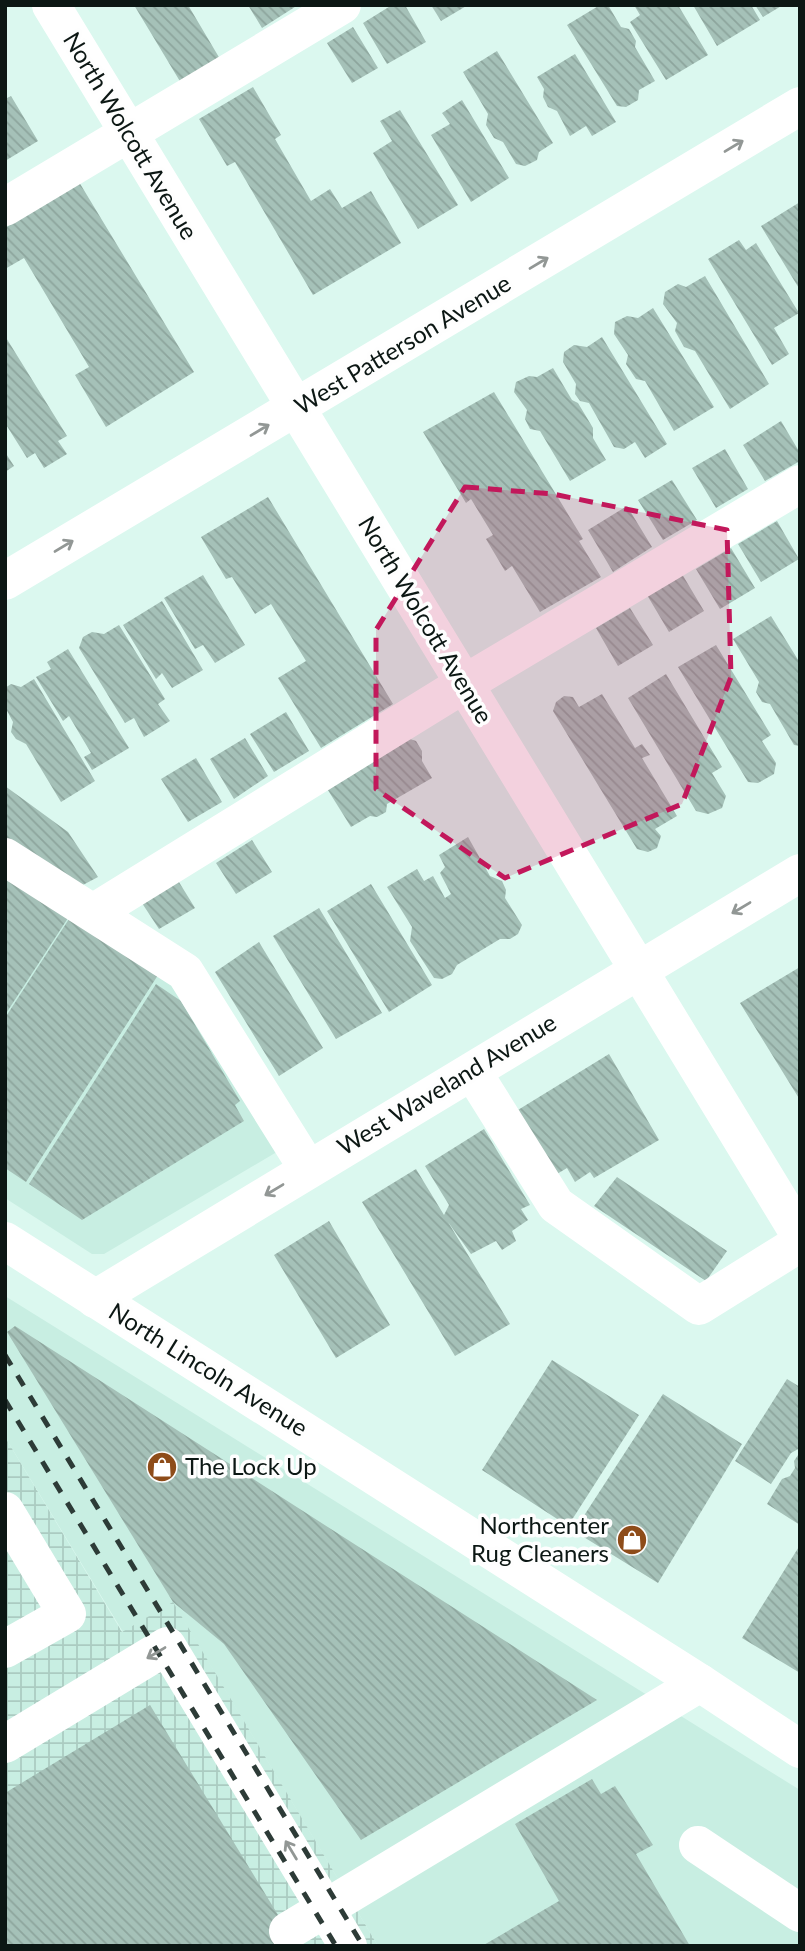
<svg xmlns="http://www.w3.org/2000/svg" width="805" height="1951" font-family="Lato,sans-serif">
<defs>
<pattern id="industrial-grid" width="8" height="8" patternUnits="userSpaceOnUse" patternTransform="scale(1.75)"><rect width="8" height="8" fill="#c8eee2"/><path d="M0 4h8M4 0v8" fill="none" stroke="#abcbc1"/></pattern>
<pattern id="building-back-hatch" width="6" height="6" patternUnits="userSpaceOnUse" patternTransform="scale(1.75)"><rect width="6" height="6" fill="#a5c1b8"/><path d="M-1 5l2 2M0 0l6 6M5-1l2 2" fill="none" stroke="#8da59d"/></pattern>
</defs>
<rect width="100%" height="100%" fill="#dbf8ef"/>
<path fill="#c8eee2" d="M5,857l180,115 107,171 -188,111h-12l-87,-56z
M5,1296l795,494v156h-422l-205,-343 -50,29 -118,-195z"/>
<path fill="url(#industrial-grid)" d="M5,1437l117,195 51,-30 205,344h-373z"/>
<path fill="url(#building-back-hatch)" d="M134,5h54l32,54 -39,24z
M248,5h50l-36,23z
M392,5h13l21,37 -39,22 -24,-41z
M431,5h37l-27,16z
M600,5h8l13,22 8,2 7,12 -1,6 20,34 -16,9 -1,10 -12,7 -9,-1 -50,-81z
M634,5h44l30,50 -42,25 -36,-58 10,-7z
M693,5h58l9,15 -43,26z
M755,5h28l-20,12z
M353,27l25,41 -26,15 -25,-40z
M497,51l56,92 -14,9 -2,8 -12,6 -9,-2 -13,-22 -9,-4 -8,-13 2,-11 -25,-42z
M575,54l41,68 -24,14 -6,-10 -16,10 -13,-25 -9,-4 -5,-10 1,-8 -7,-12z
M253,87l28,48 -6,4 36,62 19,-12 12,19 29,-17 30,52 -88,52 -78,-133 -8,4 -28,-47z
M11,96l27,45 -33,20v-62z
M462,100l47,78 -38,24 -40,-67 19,-11 -8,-11z
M400,110l58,95 -40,24 -45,-76 19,-12 -12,-20z
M79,182l115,190 -88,55 -31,-52 14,-8 -65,-109 -19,11v-41z
M800,202v88l-39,-64z
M739,240l7,10 10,-7 43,70 -25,15 15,26 -17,11 -64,-106z
M705,276l64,108 -39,25 -35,-58 -11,-4 -9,-16 2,-8 -14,-19 2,-12 13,-8 8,3z
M653,308l61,99 -40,24 -29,-50 -9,-2 -10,-15 2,-9 -14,-21 1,-12 12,-6 11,2z
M5,336l62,100 -9,5 9,13 -23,14 -9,-15 -8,5 -22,-35z
M602,337l65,107 -22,14 -10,-16 -11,7 -10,-2 -25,-44 -9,-2 -5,-7 1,-10 -13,-22 1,-10 10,-7 13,2z
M553,368l19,32 6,3 15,25v10l13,22 -36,21 -30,-50 -10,-2 -5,-10 2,-9 -13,-18 2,-10 13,-6 8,1z
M494,392l89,147 -4,2 22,36 -61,35 -28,-46 -7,5 -19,-32 7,-4 -22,-36 -5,4 -43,-71z
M781,421l19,32v8l-35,20 -22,-36z
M725,449l23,40 -32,19 -24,-40z
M5,452l9,14 -9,6z
M672,480l25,40 -34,20 -25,-40z
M268,497l125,207 -72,44 -43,-70 28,-17 -35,-57 -16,10 -23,-37 -6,2 -25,-42z
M627,506l25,41 -39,25 -25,-42z
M777,521l22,38 -38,23 -23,-38z
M731,548l24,40 -35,21 -24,-40z
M682,574l22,37 -35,21 -22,-37z
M203,575l42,70 -30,18 -12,-18 -8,4 -31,-51z
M162,601l41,69 -31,18 -10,-15 -6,6 -33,-54z
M630,608l23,37 -35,21 -22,-38z
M771,616l29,47v83l-6,-1 -24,-41 -8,-2 -6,-10 3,-10 -26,-43z
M119,625l46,74 -7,5 12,17 -26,16 -10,-19 -9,5 -46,-75 4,-11 9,-5 12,2z
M716,645l55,90 -9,6 14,22 -2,11 -16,9 -10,-1 -70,-115z
M68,649l61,99 -37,22 -8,-13 7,-4 -22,-37 -6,5 -27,-44 15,-8 -4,-7z
M666,674l56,93 -10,6 14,23 -4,12 -14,6 -12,-3 -68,-113z
M34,679l61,102 -34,21 -35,-58 -10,-5 -5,-7 2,-10 -8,-15v-19l6,-4 10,3z
M602,694l33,54 7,-4 8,11 -8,3 35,58 -22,13 6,7 -4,12 -9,4 -11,-3 -84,-138 3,-9 8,-6 9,1 6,10z
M286,712l23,39 -35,21 -24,-38z
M245,738l23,38 -34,23 -24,-40z
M407,738l9,3 6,10v10l10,17 -45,26 -1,8 -9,5 -7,-1 -19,11 -25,-40z
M196,758l26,44 -34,20 -27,-43z
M5,786l63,46 30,45 -17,9 -76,-48z
M468,837l22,39 12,5 4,9 -1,8 17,27 -4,9 -8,5h-10l-43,26 -5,9 -10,5 -8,-1 -24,-37 2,-14 -25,-40 30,-18 7,12 9,-5 12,22 6,-4 -11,-21 5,-6 -6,-12z
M252,840l20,32 -36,22 -20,-31z
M174,874l21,34 -36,21 -21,-32z
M5,878l63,40 -63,97z
M371,884l61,101 -43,27 -62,-101z
M319,908l63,105 -46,26 -63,-103z
M69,919l89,56 -132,207 -21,-14v-150z
M259,942l64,106 -44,28 -64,-104z
M800,967v133l-60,-97z
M156,984l25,17 59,100 -5,4 9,16 -162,99 -53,-36z
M609,1054l50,86 -65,38 -4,-6 -15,10 -8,-14 -15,9 -39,-64z
M484,1129l46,76 -9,4 7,11 -16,11 4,10 -14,9 -6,-9 -25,13 -23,-32 62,102 -55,32 -93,-154 54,-33 28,46 5,-10 -24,-39z
M617,1177l110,74 -21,30 -112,-75z
M329,1221l61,104 -54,33 -62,-103z
M15,1326l582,374 -236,140 -137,-196 -51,-42 -166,-270z
M552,1360l87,55 -71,111 -86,-56z
M787,1379l13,8v61l-9,5 -20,31 -36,-23z
M663,1394l79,50 -84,139 -84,-52z
M800,1452v73l-33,-21 15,-25 8,-3 5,-8 -1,-7z
M800,1545v128l-58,-35z
M150,1705l147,241h-292v-153z
M592,1779l9,15 14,-8 38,59 -17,9 54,92h-208l77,-45 -44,-77z"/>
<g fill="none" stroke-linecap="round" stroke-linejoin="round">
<path stroke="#fff" stroke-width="38" d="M51,5l749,1230
M5,207l337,-202
M5,581l795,-475
M5,857l180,115 123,197
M93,913l371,-229 336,-200
M472,1071l84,134 143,101 101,-63
M95,1299l705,-426
M5,1511l62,103 -62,35
M5,1744l162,-98 181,300
M698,1845l102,68
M288,1931l412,-248"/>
<path stroke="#fff" stroke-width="38" d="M5,1241l695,442 100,66"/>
<path stroke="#2d3b37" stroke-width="5" stroke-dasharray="12 12" stroke-linecap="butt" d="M5,1355l358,591
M5,1400l331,546"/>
</g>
<defs><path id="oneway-shaft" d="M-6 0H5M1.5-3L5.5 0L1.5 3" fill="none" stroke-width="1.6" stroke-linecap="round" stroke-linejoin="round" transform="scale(1.75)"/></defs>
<g stroke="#929795">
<use href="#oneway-shaft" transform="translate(734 146) rotate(-31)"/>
<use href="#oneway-shaft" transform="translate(539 263) rotate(-31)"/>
<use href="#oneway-shaft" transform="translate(260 430) rotate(-31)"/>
<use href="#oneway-shaft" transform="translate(64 546) rotate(-31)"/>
<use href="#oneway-shaft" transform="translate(741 908) rotate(149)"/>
<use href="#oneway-shaft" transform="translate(274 1190) rotate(149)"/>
<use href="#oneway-shaft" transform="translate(156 1653) rotate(149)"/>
<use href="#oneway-shaft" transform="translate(291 1850) rotate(-121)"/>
</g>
<path fill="#c2185b" fill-opacity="0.2" stroke="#c2185b" stroke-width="5" stroke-dasharray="14 9" stroke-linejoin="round" d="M465,487l88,7 174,36 4,147 -49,127 -177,74 -129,-89v-159z"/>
<defs>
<g id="shop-disc" transform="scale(1.575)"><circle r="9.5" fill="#8e4c19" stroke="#fefefe"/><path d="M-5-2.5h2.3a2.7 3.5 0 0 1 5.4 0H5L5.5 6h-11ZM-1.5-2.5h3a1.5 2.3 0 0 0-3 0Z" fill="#fff"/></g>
</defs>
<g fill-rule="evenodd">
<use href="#shop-disc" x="162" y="1467"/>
<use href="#shop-disc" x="632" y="1540"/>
</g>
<g text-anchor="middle" stroke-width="7" stroke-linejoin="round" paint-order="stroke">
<g font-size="24" fill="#0c1714" stroke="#fefefe">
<text transform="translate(130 136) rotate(59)" y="8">North Wolcott Avenue</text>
<text transform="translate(403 345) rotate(-31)" y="8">West Patterson Avenue</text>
<text transform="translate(425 620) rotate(59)" y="8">North Wolcott Avenue</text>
<text transform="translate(447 1085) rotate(-31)" y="8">West Waveland Avenue</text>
<text transform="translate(208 1370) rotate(32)" y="8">North Lincoln Avenue</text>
</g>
<g font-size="24" fill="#0c1714" stroke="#fefefe" text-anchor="start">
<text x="185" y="1475">The Lock Up</text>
<text x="609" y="1534" text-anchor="end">Northcenter<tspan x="609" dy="28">Rug Cleaners</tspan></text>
</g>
</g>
<rect width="805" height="1951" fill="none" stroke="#0c1714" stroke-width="14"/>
</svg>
